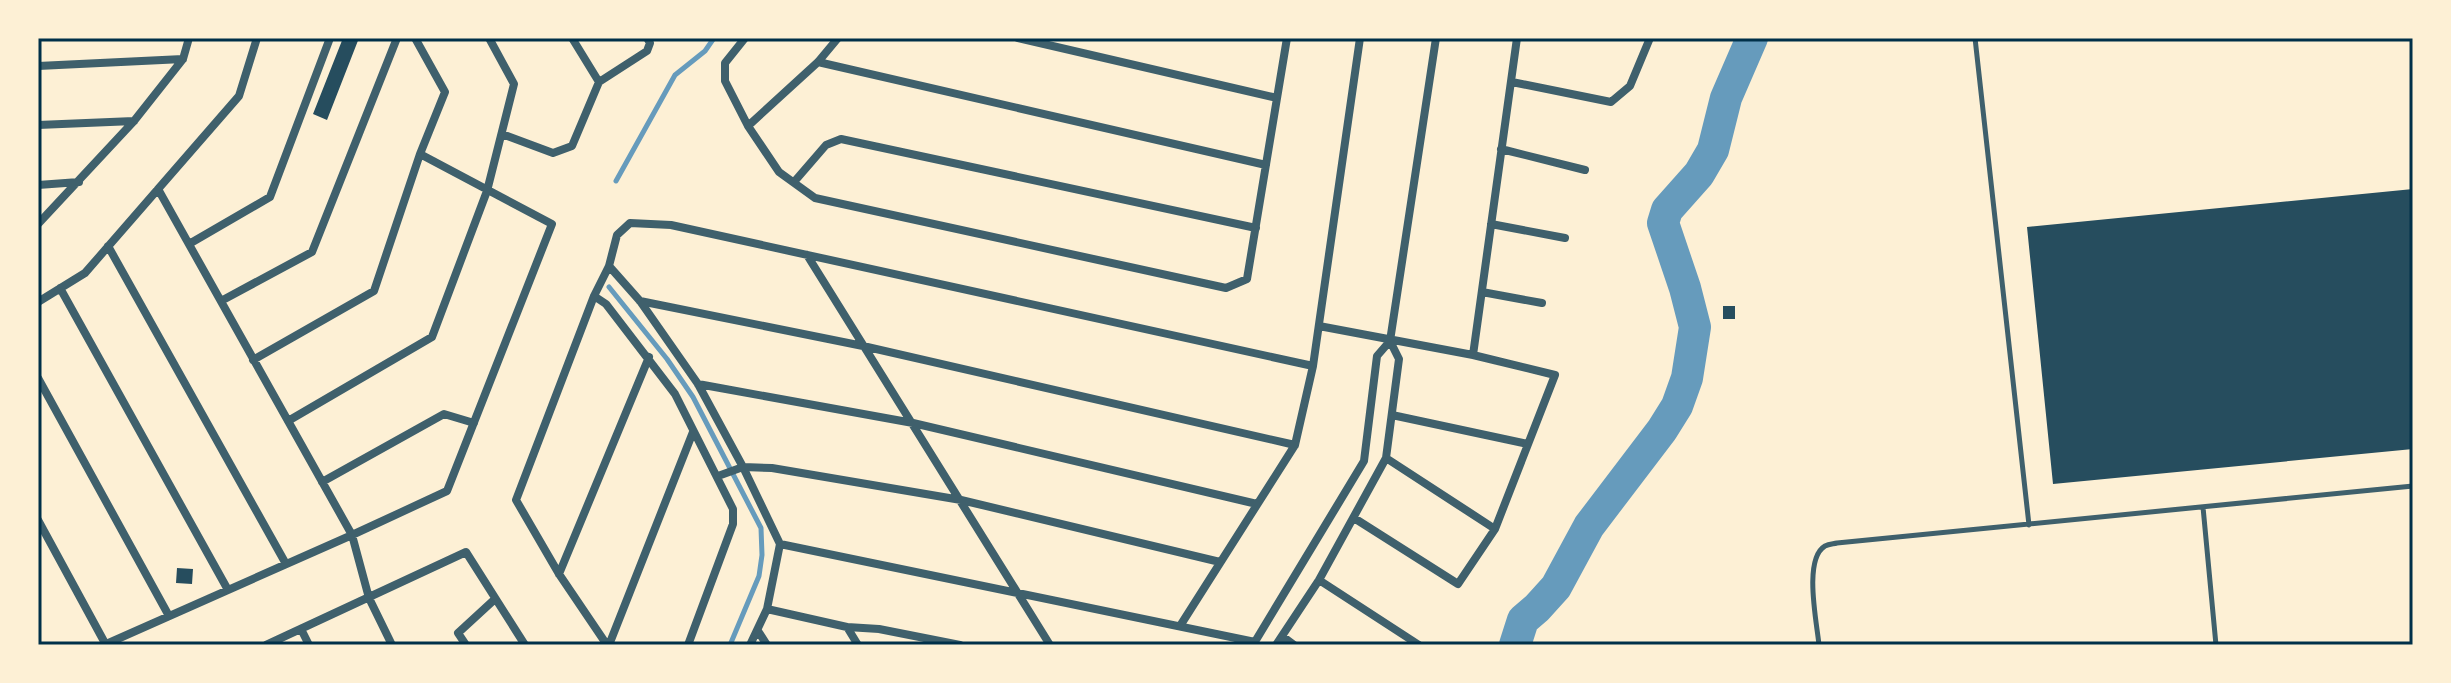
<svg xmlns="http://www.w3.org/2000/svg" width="2451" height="683" font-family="Literata,serif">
<rect width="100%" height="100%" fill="#fdf0d5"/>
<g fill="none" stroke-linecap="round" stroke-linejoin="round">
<path stroke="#669bbc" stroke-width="5" d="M616,181l59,-106 30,-24 9,-13
M609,287l58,72 26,38 68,131 1,27 -3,21 -29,69"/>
<path stroke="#669bbc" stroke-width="32" d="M1515,645l8,-25 14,-12 19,-21 33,-61 73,-96 15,-24 10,-28 8,-51 -10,-39 -22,-65 4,-13 32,-36 14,-24 13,-52 26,-60"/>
</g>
<path fill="#264d5e" d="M343,38h16l-32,82 -14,-6z
M2413,189v260l-360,35 -26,-257z
M1723,306h12v13h-12z
M177,568l16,1 -1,15 -16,-1z"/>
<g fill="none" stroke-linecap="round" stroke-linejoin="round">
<path stroke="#3f606c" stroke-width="5" d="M1975,38l54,487
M2203,507l13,138
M1819,645c-2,-22 -16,-86 6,-99 4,-2 8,-2 12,-3l576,-57"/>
<path stroke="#3f606c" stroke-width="8" d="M572,38l27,44
M745,38l-20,25v18l23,45 31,46 36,26 411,90 21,-9 40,-241
M1018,38l259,60
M818,62l448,103
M38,66l145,-7
M1512,82l99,20 19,-16 20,-48
M38,125l96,-4
M748,126l70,-64 20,-24
M502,134l51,19 19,-7 27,-64 48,-31 3,-8 -3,-5
M1501,149l84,21
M794,182l32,-37 15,-6 415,89
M38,185l41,-3
M158,189l194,346 95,-44 105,-267 -132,-70
M38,224l96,-103 49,-62 6,-21
M1491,224l74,14
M189,244l81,-47 60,-159
M108,246l178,318
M807,255l243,390
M609,266l31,35 58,83 45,83 37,77 -13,65 -17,36
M60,288l168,302
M1482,292l60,11
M594,296l12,8 69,90 58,115v15l-45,121
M221,301l91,-49 85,-214
M640,301l223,45 432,99
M38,302l47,-29 154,-177 18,-58
M1319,326l154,29 82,20 -60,154 -37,55 -104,-66
M1473,355l44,-317
M253,360l121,-69 46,-137 25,-62 -30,-54
M38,378l131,238
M698,384l215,39 344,81
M1392,415l136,29
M288,421l144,-84 55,-146 27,-107 -25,-46
M1386,458l109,71
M718,476l25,-9 29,1 189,32 259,62
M322,482l122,-68 30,9
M38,520l68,125
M780,544l475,98
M559,574l90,-217
M1319,580l100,65
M767,609l80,18
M1180,626l115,-181 18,-79 47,-328
M301,629l8,16
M758,631l9,14
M1282,636l12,9
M104,645l248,-110 17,63 23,47
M266,645l200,-93 59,93
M466,645l-8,-12 37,-34
M607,645l-48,-71 -43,-74 78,-204 15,-30 8,-31 13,-12 41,2 642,141
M609,645l84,-213
M858,645l-11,-18 32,2 81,16
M1253,645l111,-184 13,-105 13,-15 46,-303
M1276,645l43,-65 67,-122 13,-99 -9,-18"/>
</g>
<rect width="2451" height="683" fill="none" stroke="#fdf0d5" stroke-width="80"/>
<rect x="40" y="40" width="2371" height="603" fill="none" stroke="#003049" stroke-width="3"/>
</svg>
